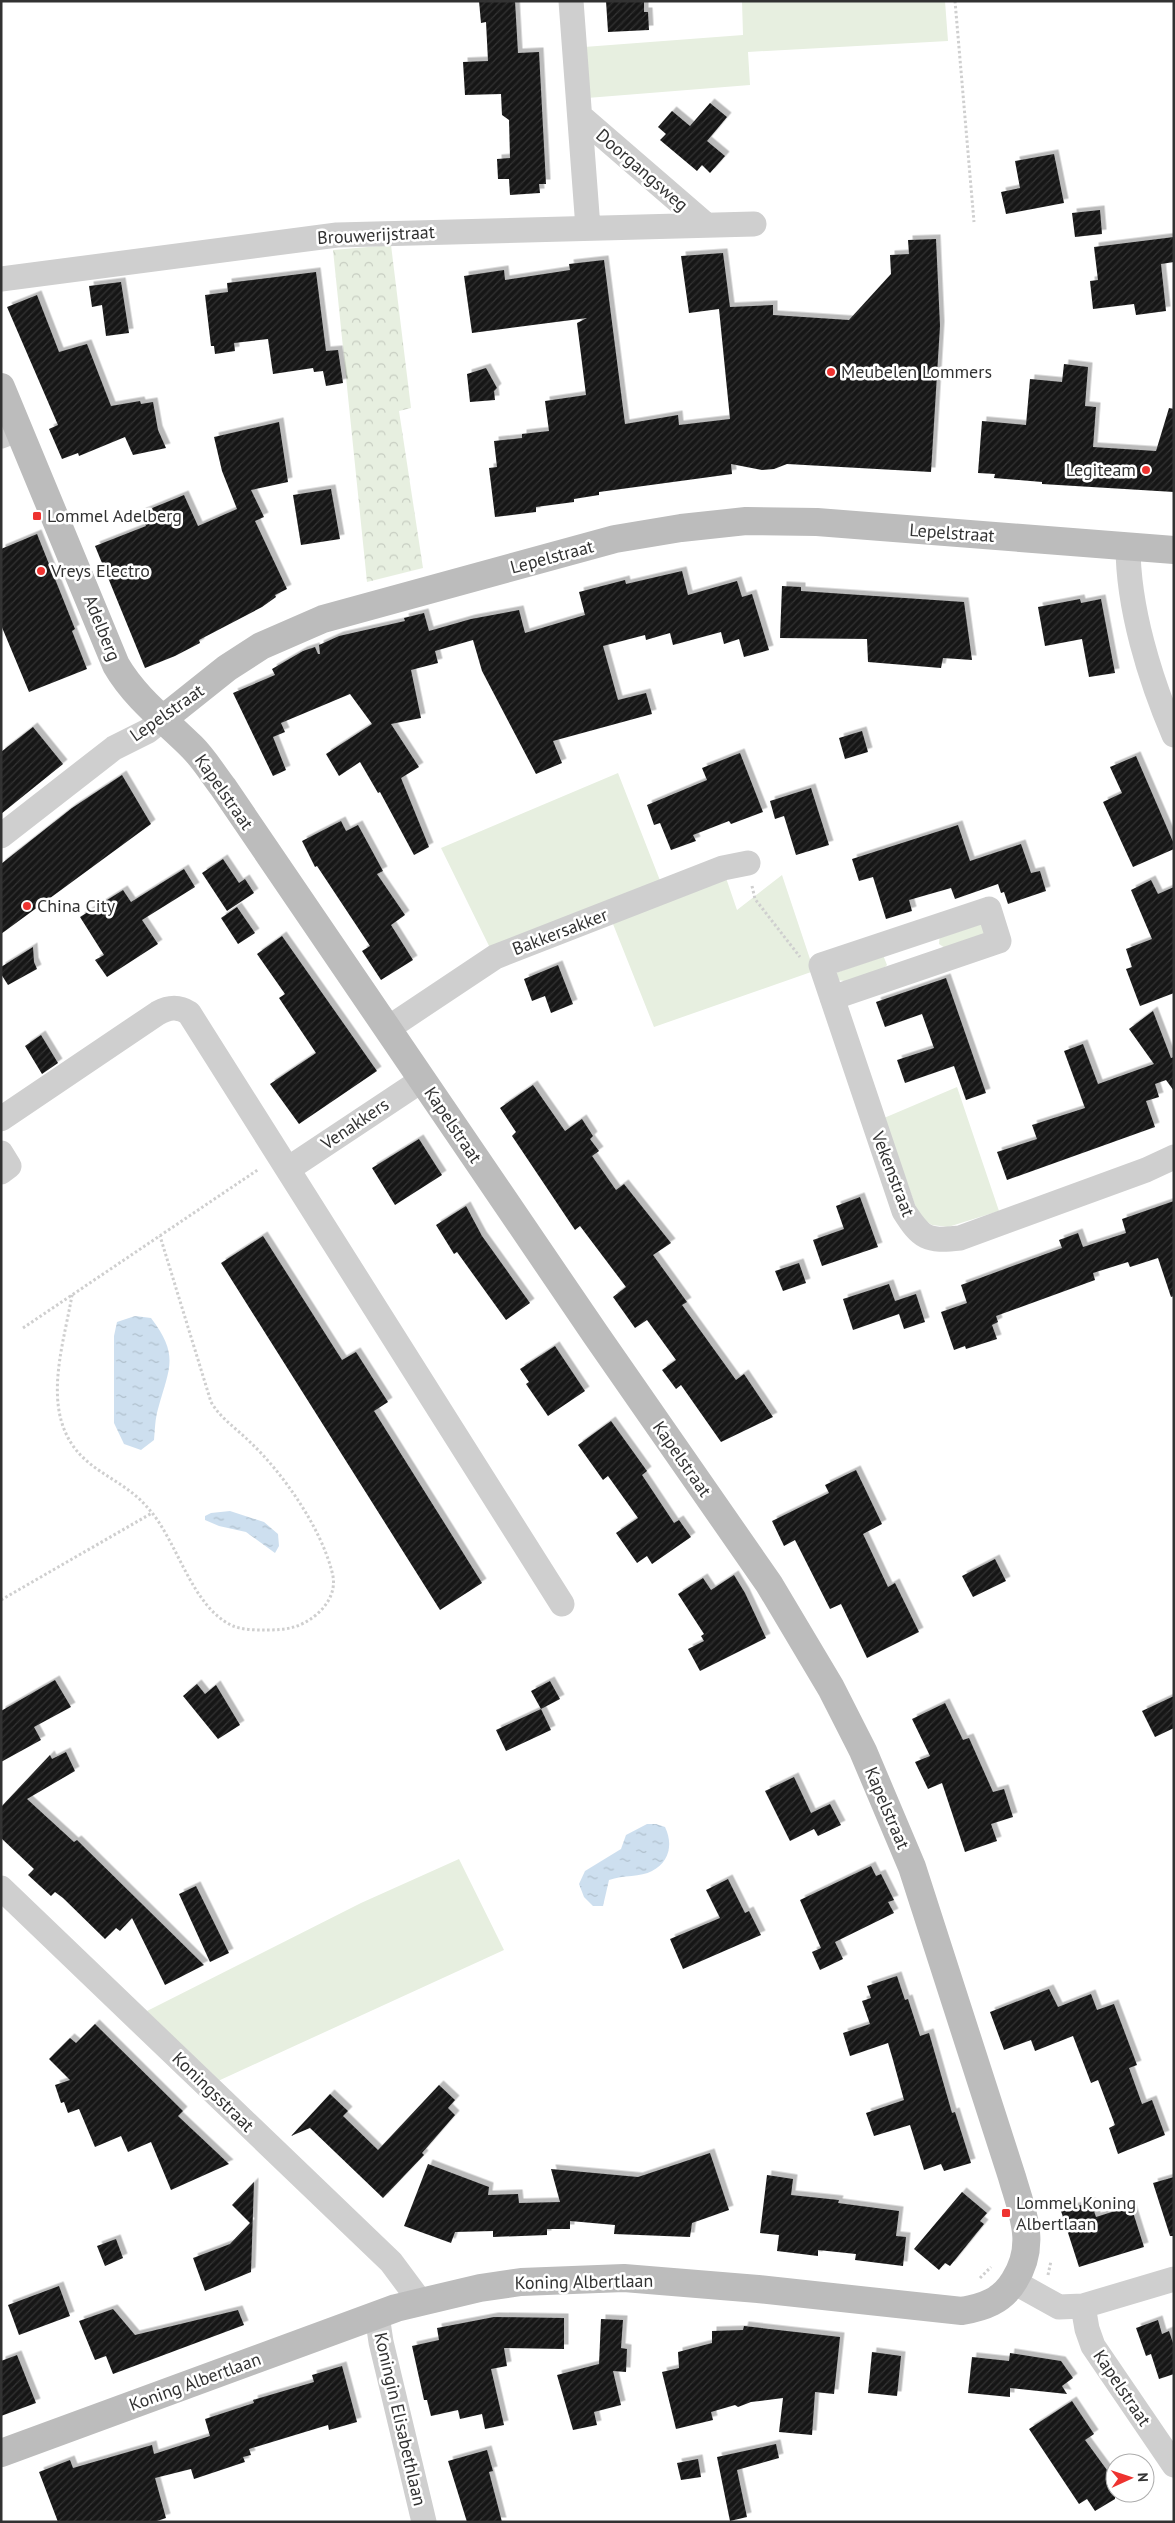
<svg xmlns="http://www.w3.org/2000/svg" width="1175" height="2523" font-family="'PT Sans',sans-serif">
<defs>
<pattern id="forest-crowns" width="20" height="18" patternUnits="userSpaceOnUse" patternTransform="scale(1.25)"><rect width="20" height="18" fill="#e7efe0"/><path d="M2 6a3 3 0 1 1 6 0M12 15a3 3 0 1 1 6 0" fill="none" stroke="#c7cdc1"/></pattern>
<pattern id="water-ripples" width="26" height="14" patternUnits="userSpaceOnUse" patternTransform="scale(1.25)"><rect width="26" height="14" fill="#cddfef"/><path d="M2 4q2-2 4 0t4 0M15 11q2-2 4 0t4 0" fill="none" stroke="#b0c0cd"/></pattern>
<pattern id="building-hatch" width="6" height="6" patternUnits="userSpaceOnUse" patternTransform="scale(1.25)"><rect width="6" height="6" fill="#191919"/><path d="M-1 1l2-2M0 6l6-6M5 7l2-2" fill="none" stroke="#323232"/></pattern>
<filter id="shadow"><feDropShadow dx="4.5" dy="-4.5" stdDeviation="0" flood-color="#0004"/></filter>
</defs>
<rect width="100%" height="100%" fill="#fff"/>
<path fill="#e7efe0" d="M742,1h203l3,40 -200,11 2,33 -163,13 -3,-51 159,-12z
M618,773l43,110 -170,67 -50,-102z
M725,875l12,35 45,-35 32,96 -160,56 -43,-108z
M978,920l8,4 -3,12 -38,12 -6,-4 1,-11z
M883,955l4,10c-8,9 -37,19 -49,15l-2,-7z
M957,1087l42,124 -51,16 -16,-2 -13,-9 -35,-98z
M459,1859l45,91 -286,131 -71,-70 214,-108z"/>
<path fill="url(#forest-crowns)" d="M391,245l20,163 -12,3 24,157 -56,14 -34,-332z"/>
<path fill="url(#water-ripples)" d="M135,1316l16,2c29,38 18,50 7,91 -3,10 -3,21 -4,31l-13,10 -17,-6 -10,-21v-87l3,-14z
M230,1511l34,11 14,12 1,12 -4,7 -29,-21 -27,-6 -14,-6v-4l6,-3z
M647,1824h9l9,3c8,16 5,35 -13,44 -11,6 -29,4 -43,9l-6,26h-10l-9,-9 -5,-13 6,-13 36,-22 5,-14z"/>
<path fill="url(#building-hatch)" filter="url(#shadow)" d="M479,1h36l3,52 21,-1 7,132h-7l1,9 -30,2 -1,-16h-11l-1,-20 13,-1 -1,-38 -7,-5 -1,-21 -36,1 -2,-33 25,-1 -2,-39 -5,1z
M606,1h38v11h4l1,18 -41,2z
M710,103l17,14 -20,24 18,15 -15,17 -8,-8 -5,6 -37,-31 6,-6 -8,-7 14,-16 18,15z
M1054,154l10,49 -58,11 -5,-22 19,-4 -5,-27z
M1100,210l2,24 -27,3 -3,-24z
M1174,237v25l-13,2 5,47 -30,4 -2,-11 -41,5 -3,-28 8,-1 -4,-33z
M936,239l4,87 -9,146 -144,-8 -13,5 -12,1 -31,-6 1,10 -133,18v3l-25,4v3l-38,5v5l-41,5 -6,-49 8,-1 -3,-26 28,-3v-4l27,-3 -4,-30 41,-6 -9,-72 10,-5 -115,15 -8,-57 40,-6 1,10 65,-10 -1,-6 35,-4 21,164 53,-9 1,10 51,-6 -11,-110 -30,4 -8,-57 42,-3 7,54 43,-2v10l76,5 42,-46 -1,-19 19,-1 -1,-14z
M316,272l10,79 12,-1 5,33 -17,3 -3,-15 -9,1 -1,-4 -40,6 -5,-35 -34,4 1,8 -20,3 -1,-8h-3l-6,-51 23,-3 -1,-9z
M121,282l8,51 -23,3 -4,-31 -10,2 -3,-21z
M37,295l22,57 28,-8 24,62 29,-5 1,3 12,-2 5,28 8,18 -33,7 -8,-18 -46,19 -1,-3 -16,6 -13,-30 9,-4 -51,-118z
M1064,364l24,3 -3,39 11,1 -3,40 63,4 13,-43 5,1v83l-132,-8v-2l-48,-4 1,-4 -17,-1 4,-52 44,4 4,-46 32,3z
M486,368l11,20 -3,3 1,9 -25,2 -3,-28z
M279,422l9,60 -37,8 13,27 -9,4 32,68 -12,6 1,2 -14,10 -63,33 1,3 -25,13 -30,12 -50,-122 51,-20 -6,-13 44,-18 14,31 39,-17 -15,-38 -8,-34z
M331,489l9,50 -39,6 -8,-50z
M37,534l38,95 -3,2 15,38 -58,23 -28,-67v-76z
M682,571l6,24 49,-14 5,16 10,-3 17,56 -25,7 -5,-18 -15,5 -3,-12 -48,13 -3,-12 -24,7 -1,-5 -42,11 15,54 28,-7 6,21 -99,27 9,22 -26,11 -54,-103 -9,-31 -38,11 3,12 -27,7 10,48 -30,6 28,43 -18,11 28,69 -15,8 -34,-63 -2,1 -18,-31 -21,14 -13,-22 46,-30 -22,-30 -69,29 4,9 -12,5 13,33 -13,6 -40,-83 42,-18 -3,-6 31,-18 12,-4 3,7h2l-1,-9 20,-9 66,-15 -1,-3 20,-5 5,18 42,-12 48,-9 6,23 60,-18 -6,-23 46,-12 1,4z
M782,586l19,1v4l163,11 8,58 -29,-2 -2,10 -73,-6 -1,-23 -87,-1z
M1080,599l1,4 20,-4 14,74 -26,4 -7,-38 -37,7 -7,-39z
M33,727l30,37 -62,50v-62z
M862,731l6,21 -23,7 -6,-21z
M740,753l23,59 -32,12 -2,-3 -36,14 3,6 -25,9 -11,-27 -6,2 -7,-20 60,-25 -5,-12z
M1136,756l38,88v5l-41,18 -30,-65 19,-9 -12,-26z
M122,775l29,49 -150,110v-70l71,-56z
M811,788l18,57 -33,10 -12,-39 -9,3 -5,-18z
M341,821l5,10 12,-6 25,46 -6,3 28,41 -14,10 22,35 -32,20 -19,-29 8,-5 -53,-80 -2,1 -13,-26z
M958,825l12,36 51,-17 10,29 9,-2 6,20 -38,13 -4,-12 -3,1 -3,-9 -43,15 -4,-11 -42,12 3,11 -26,8 -13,-42 -14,4 -7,-22z
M223,859l16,24 6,-4 9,14 -27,18 -25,-38z
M184,869l11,18 -53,33 16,24 -51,33 -12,-17 9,-5 -24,-38 43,-27 8,12z
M1151,880l7,14 16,-7v106l-34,13 -14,-37 6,-2 -6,-18 26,-10 -21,-49z
M237,907l18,26 -17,11 -17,-26z
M282,936l95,135 -78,53 -29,-40 46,-31 -37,-55 6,-4 -28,-40z
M33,947l1,15 3,7 -29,16 -7,-11v-7z
M558,965l15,39 -22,9 -6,-17 -13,5 -8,-22z
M946,978l40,115 -20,7 -12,-34 -49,17 -8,-23 37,-12 -12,-34 -37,13 -9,-25z
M1153,1011l18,47 3,-1v34l-8,-11 -11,4 4,13 -13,4 9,26 -148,53 -10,-28 40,-13 -5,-14 53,-17 -21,-57 19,-7 15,40 56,-20 -25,-35z
M41,1035l17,28 -16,11 -17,-28z
M533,1085l32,46 17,-12 11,17 -3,3 9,12 -7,5 24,34 8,-6 47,59 -18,12 34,47 -5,3 54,75 8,-6 29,43 -52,25 -40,-57 -5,4 -14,-19 14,-10 -29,-40 -12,8 -22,-31 13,-10 -46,-61 -5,4 -63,-94 4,-4 -16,-24z
M419,1139l23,36 -47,30 -23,-37z
M860,1197l18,50 -56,19 -9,-26 31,-11 -8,-23z
M1174,1201v95l-3,1 -13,-39 -28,9 -2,-5 -35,11 2,7 -99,36 2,6 -6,3 5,14 -31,10 -1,-3 -11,4 -13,-38 26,-9 -6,-18 101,-37 -3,-8 19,-7 5,14 43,-14 -4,-14z
M466,1206l16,30 48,67 -24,17 -49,-68 -3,2 -18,-29z
M263,1236l79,124 14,-8 32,50 -14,9 108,172 -42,27 -219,-347z
M799,1263l7,20 -23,8 -8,-20z
M889,1284l6,17 21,-7 9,28 -21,7 -5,-15 -46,16 -10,-31z
M555,1346l30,45 -37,25 -22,-32 3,-2 -9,-13z
M611,1421l36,50 -5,4 32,48 5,-3 12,17 -39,27 -5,-8 -10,7 -21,-30 22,-15 -30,-42 -5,4 -25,-35z
M856,1470l26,54 -19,10 25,53 7,-4 24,49 -52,26 -26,-54 -11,5 -35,-69 -11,6 -12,-25 57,-28 -4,-8z
M995,1559l11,22 -33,16 -11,-21z
M734,1575l11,18 21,45 -66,33 -12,-22 16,-8 -3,-5 3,-2 -26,-40 25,-16 8,12z
M55,1680l16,27 -37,20 7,13 -40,22v-51z
M550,1681l10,18 -19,10 -10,-18z
M197,1684l8,10 11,-9 24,40 -22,14 -35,-43z
M1174,1696v32l-19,9 -13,-26z
M945,1703l18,37 6,-2 24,54 11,-3 9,28 -22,7 6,17 -32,11 -23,-69 -14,6 -13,-27 15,-6 -18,-37z
M541,1709l10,21 -45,21 -10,-21z
M66,1752l9,19 -48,28 47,43 3,-2 127,125 -39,20 -33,-67 -12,13 -4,-3 -11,11 -42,-41 -8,-6 -4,4 -23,-21 6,-6 -33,-31v-31l49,-52 2,4z
M794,1777l17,36 19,-9 11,21 -23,11 -4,-7 -24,12 -25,-50z
M871,1866l5,10 5,-2 13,26 -6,2 6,11 -59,29 8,17 -23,11 -8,-18 9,-4 -21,-48z
M728,1879l17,34 4,-2 12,24 -78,34 -13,-30 50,-21 -14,-28z
M196,1886l33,67 -19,9 -31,-68z
M897,1976l8,24 3,-1 12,37 9,-3 23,80 3,-1 16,51 -27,8 -3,-7 -17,6 -14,-45 -36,11 -8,-23 38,-13 -11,-40 -5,-17 -38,13 -7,-23 27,-9 -8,-23 9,-3 -4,-12z
M1049,1989l9,18 33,-13 6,16 17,-6 23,61 -8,3 13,36 10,-4 13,35 -47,19 -9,-26 6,-3 -17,-45 -7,3 -18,-47 -38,15 -4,-11 -27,10 -14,-38z
M95,2024l88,87 -5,5 51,48 -58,26 -20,-48 -23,10 -7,-16 -26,11 -16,-38 -11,4 -4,-11 -3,1 -6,-18 15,-5 -21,-21 21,-21 6,5z
M439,2085l16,15 -7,8 7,7 -33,38 2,2 -41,43 -73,-70 -19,8 39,-42 18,17 -5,5 35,34z
M710,2153l19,57 -37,13 -2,14 -76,-3 1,-9 -45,-4v8h-23v6l-54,2v-6l-38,1 -4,11 -47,-17 24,-62 61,23 -1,8 30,-1 1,9 41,-1 -9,-33 87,8z
M767,2175l26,4 -2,16 48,5 -1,3 61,8 -3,25 10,1 -3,29 -48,-6 1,-6 -38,-4v6l-41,-5 2,-16 -19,-2z
M1174,2177v59h-4l-17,-53z
M254,2182l-3,90 -46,19 -12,-33 37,-14 20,-21 -18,-18z
M962,2192l25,21 -7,8 4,3 -34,42 -5,-3 -6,7 -25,-21z
M1091,2202l5,15 35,-11 13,41 -65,20 -18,-56z
M116,2239l7,19 -18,8 -8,-20z
M59,2286l11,30 -51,19 -11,-30z
M113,2309l22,26 103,-25 6,15 -131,49 -7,-18 -11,4 -16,-39z
M494,2317l70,1v31l-60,-1 3,18 -16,3 13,56 -19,4 -3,-15 -22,5 -2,-9 -27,6 -4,-16h-3l-12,-54 27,-6 -2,-12z
M601,2319l22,1 -2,28 6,1 -1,23 -13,-1 8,34 -27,7 3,13 -24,5 -16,-55 42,-11z
M1158,2320l4,14 7,-3 5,15v28l-15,5 -8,-25 -5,2 -10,-28z
M744,2326l96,11 -6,57 -19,-2 -3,43 -33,-3 4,-34 -32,4 -13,5 -3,-2 -24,7 2,8 -37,9 -14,-57 17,-4 -1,-16 34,-9v-12l31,-1z
M872,2352l29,4 -4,40 -29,-3z
M1010,2353l51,8 12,17 -11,8 5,8 -57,-6v9l-42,-4 4,-36 37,4z
M17,2355l19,48 -35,13v-55z
M342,2366l15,56 -28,8 -1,-5 -79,24 2,6 -8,2 2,5 -51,17 -3,-10 -36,9 11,40 -12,4h-96l-19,-50 31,-12 3,8 79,-23 2,9 56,-18 -5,-17 49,-16 -1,-3 61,-18 -2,-7z
M1072,2401l22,33 -9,6 30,41v18l-20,12 -8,-12 -8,5 -50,-75z
M776,2444l3,14 -42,12 10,47 -17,4 -13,-64z
M487,2450l6,21 -4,1 13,50h-35l-19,-61z
M698,2459l3,18 -20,3 -4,-17z"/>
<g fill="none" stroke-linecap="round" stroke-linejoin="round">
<path stroke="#cfcfcf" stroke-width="3" stroke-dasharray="2.5 2.5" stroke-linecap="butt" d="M955,1l19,221
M752,886l3,13 45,58
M72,1295c-7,42 -24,93 -8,134 17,43 57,47 84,79 30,33 43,99 85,118 10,4 23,4 34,4 19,0 33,-2 49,-15 13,-11 21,-26 16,-43 -11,-44 -49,-99 -82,-130 -14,-14 -29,-23 -39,-40l-51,-166
M23,1328l236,-159
M1,1600l151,-87
M1048,2275l3,-14
M980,2278l11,-11"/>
<path stroke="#cfcfcf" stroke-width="25" d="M571,1l17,227
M580,116l125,108
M1,279l336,-44 417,-11
M1,436l18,-7
M1128,546c0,62 22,133 46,189
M1,836l113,-88 34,-17 15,-12
M832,998l167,-57 -10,-32 -168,56 83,246c17,27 23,31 56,27l186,-68 28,-13
M387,1029l108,-72 228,-89 25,-5
M1,1119l157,-106c11,-6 20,-7 31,0l373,591
M1,1153l8,13 -8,6
M288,1169l134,-89
M1,1888l390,374 29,39
M1014,2282l45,25 24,-1 91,-27
M1083,2306l4,23 6,17 81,119
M377,2315l4,27 43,180"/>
<path stroke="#bcbcbc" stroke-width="28" d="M1,387l115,278c19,33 50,56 76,82 12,12 21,27 31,40l373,548 173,249 62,104 32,63 49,116 100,310c11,38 25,68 2,104 -12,20 -30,26 -52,30l-204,-22 -134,-11 -103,4 -41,6 -84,20 -395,145
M163,719l64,-51 34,-22 62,-27 292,-80 66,-11 65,-7 71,1 357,28"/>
</g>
<g fill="#ee3330" stroke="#fff" stroke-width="2">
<circle cx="831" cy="372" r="5"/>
<circle cx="1146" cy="470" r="5"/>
<rect x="32" y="511" width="10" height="10" rx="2.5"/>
<circle cx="41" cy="571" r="5"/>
<circle cx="27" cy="906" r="5"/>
<rect x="1001" y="2208" width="10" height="10" rx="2.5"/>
</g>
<g text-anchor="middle" stroke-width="5" stroke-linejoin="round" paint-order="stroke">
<g font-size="18" fill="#323232" stroke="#fff">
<text transform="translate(642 170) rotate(41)" y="6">Doorgangsweg</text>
<text transform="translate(376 235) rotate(-3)" y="6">Brouwerijstraat</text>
<text transform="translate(952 533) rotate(4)" y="6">Lepelstraat</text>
<text transform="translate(552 557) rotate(-15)" y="6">Lepelstraat</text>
<text transform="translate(102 628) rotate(68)" y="6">Adelberg</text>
<text transform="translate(167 713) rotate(-35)" y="6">Lepelstraat</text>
<text transform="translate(224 792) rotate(55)" y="6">Kapelstraat</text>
<text transform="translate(560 932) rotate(-21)" y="6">Bakkersakker</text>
<text transform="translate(355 1124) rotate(-34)" y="6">Venakkers</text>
<text transform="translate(453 1125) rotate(56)" y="6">Kapelstraat</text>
<text transform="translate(893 1174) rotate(69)" y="6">Vekenstraat</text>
<text transform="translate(682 1459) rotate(55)" y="6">Kapelstraat</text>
<text transform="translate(887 1808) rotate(67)" y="6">Kapelstraat</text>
<text transform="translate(213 2092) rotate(44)" y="6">Koningsstraat</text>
<text transform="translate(584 2282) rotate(-1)" y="6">Koning Albertlaan</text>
<text transform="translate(195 2382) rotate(-20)" y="6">Koning Albertlaan</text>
<text transform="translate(1122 2388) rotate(56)" y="6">Kapelstraat</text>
<text transform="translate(400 2419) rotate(77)" y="6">Koningin Elisabethlaan</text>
</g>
<g font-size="18" fill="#323232" stroke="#fff" text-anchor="start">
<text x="841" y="378">Meubelen Lommers</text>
<text x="1136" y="476" text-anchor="end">Legiteam</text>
<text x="47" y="522">Lommel Adelberg</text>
<text x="51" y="577">Vreys Electro</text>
<text x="37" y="912">China City</text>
<text x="1016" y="2209">Lommel Koning<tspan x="1016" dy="21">Albertlaan</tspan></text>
</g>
</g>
<rect width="1175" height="2523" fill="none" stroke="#323232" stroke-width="5"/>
<g transform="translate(1130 2478) rotate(87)"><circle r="24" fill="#ffffff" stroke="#adadad"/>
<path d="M0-4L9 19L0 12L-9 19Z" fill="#ee3330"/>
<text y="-8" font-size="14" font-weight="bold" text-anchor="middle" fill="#323232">N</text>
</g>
</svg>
